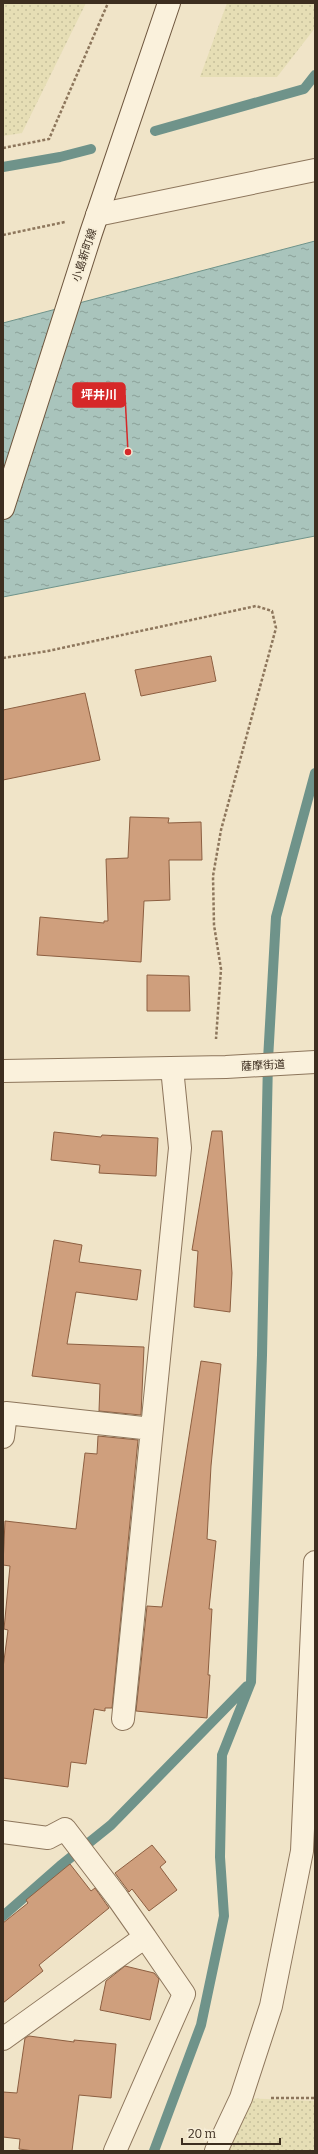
<svg xmlns="http://www.w3.org/2000/svg" width="318" height="2154" font-family="Bitter,'Noto Sans JP',serif">
<defs>
<pattern id="farmland-dots" width="8" height="8" patternUnits="userSpaceOnUse"><rect width="8" height="8" fill="#e6deb5"/><path d="M2 2h.1M6 6h.1" fill="none" stroke="#c6bf9b" stroke-width="1.8" stroke-linecap="round"/></pattern>
<pattern id="water-ripples" width="26" height="14" patternUnits="userSpaceOnUse"><rect width="26" height="14" fill="#a9c4bc"/><path d="M2 4q2-2 4 0t4 0M15 11q2-2 4 0t4 0" fill="none" stroke="#8ba098"/></pattern>
</defs>
<rect width="100%" height="100%" fill="#f0e4c8"/>
<path fill="url(#farmland-dots)" d="M3,3h83l-64,130 -19,3z
M227,3h88v25l-38,49h-77z
M241,2098l74,3v50h-95z"/>
<path fill="url(#water-ripples)" stroke="#6f938a" d="M315,241v295l-312,61v-274z"/>
<g fill="none" stroke-linecap="round" stroke-linejoin="round">
<path stroke="#6f938a" stroke-width="10" d="M155,131l149,-42 11,-14
M3,167l57,-10 31,-8
M3,1916l57,-50 51,-41 136,-139
M154,2151l47,-126 23,-109 -4,-59 2,-102 29,-73 11,-327 6,-295 8,-143 39,-144"/>
</g>
<path fill="#cf9f7d" stroke="#8d5f41" d="M211,656l5,25 -75,15 -6,-26z
M85,693l15,67 -97,20v-70z
M130,817l39,1 -1,5 33,-1 1,38h-33l1,40 -26,1 -3,61 -104,-7 3,-38 64,6v-2h4l-2,-62 22,-1z
M147,975l42,1 1,35h-43z
M212,1131h10l10,142 -2,39 -36,-5 4,-56 -6,-1z
M54,1132l47,5 1,-2 56,3 -2,38 -57,-3 1,-8 -49,-5z
M54,1240l28,5 -3,17 62,8 -4,30 -61,-8 -9,52 77,3 -3,68 -42,-4 1,-27 -68,-8z
M201,1361l20,3 -10,102 -4,73 9,2 -7,68h3l-4,66h2l-3,43 -71,-7 11,-105 15,1z
M98,1436l40,4 -26,268h-7v3l-11,-2 -8,55 -15,-2 -3,25 -65,-9v-110l5,-38 -4,-1 6,-63 -7,-1 2,-44 71,8 9,-76 12,1z
M152,1845l14,17 -6,5 17,23 -28,21 -17,-22 -3,3 -14,-19z
M70,1864l21,27 4,-3 14,20 -70,57 4,6 -40,32v-80l25,-20 -2,-3z
M125,1966l29,7 5,6 -9,41 -50,-10 6,-29z
M29,2036l45,6v-2l42,4 -5,54 -32,-3 -7,56h-38l-15,-2 1,-10 -17,-2v-45l14,1 8,-55z"/>
<g fill="none" stroke-linecap="round" stroke-linejoin="round">
<g stroke="#8d765c" stroke-width="24">
<path id="minor" d="M97,215l218,-45
M3,1437l3,-24 146,16
M123,1719l57,-571 -8,-80
M3,1832l45,6 17,-9 52,68 28,40 -142,102
M115,2151l69,-157 -39,-57
M216,2151l25,-53 30,-92 31,-155 13,-289"/>
</g>
<g stroke="#8d765c" stroke-width="24">
<path id="tertiary" d="M3,1071l223,-4 89,-5"/>
</g>
<g stroke="#6f573f" stroke-width="24">
<path id="secondary" d="M3,508l88,-275 78,-230"/>
</g>
<path stroke="#8d765c" stroke-width="2.5" stroke-dasharray="3 2" stroke-linecap="butt" d="M3,148l46,-9 59,-136
M3,235l62,-13
M3,658l45,-7 208,-45 16,5 4,17 -55,202 -8,46 1,49 7,44 -5,70
M271,2098h44"/>
<use href="#minor" stroke="#faf1dc" stroke-width="22"/>
<use href="#tertiary" stroke="#faf1dc" stroke-width="22"/>
<use href="#secondary" stroke="#faf1dc" stroke-width="22"/>
</g>
<g text-anchor="middle" stroke-width="3.5" stroke-linejoin="round" paint-order="stroke">
<g font-size="11" fill="#3d2e20" stroke="#f7eed8">
<text transform="translate(84 255) rotate(-72)" y="4">小島新町線</text>
<text transform="translate(263 1065) rotate(-3)" y="4">薩摩街道</text>
</g>
</g>
<path fill="none" stroke="#d62828" stroke-width="1.5" d="M128 452L125 395"/>
<circle fill="#d62828" stroke="#f7eed8" stroke-width="1.5" cx="128" cy="452" r="4"/>
<rect fill="#d62828" stroke="#d62828" stroke-width="1.5" x="73" y="383" width="52" height="24" rx="4"/>
<g font-size="12" text-anchor="middle" font-weight="bold" fill="#fff">
<text x="99" y="399">坪井川</text>
</g>
<rect width="318" height="2154" fill="none" stroke="#3d2e20" stroke-width="8"/>
<path d="M182 2138v6h98v-6" fill="none" stroke="#3d2e20" stroke-width="2"/>
<text x="188" y="2138" font-size="12" fill="#3d2e20" stroke="#f7eed8" stroke-width="3" paint-order="stroke">20 m</text>
</svg>
